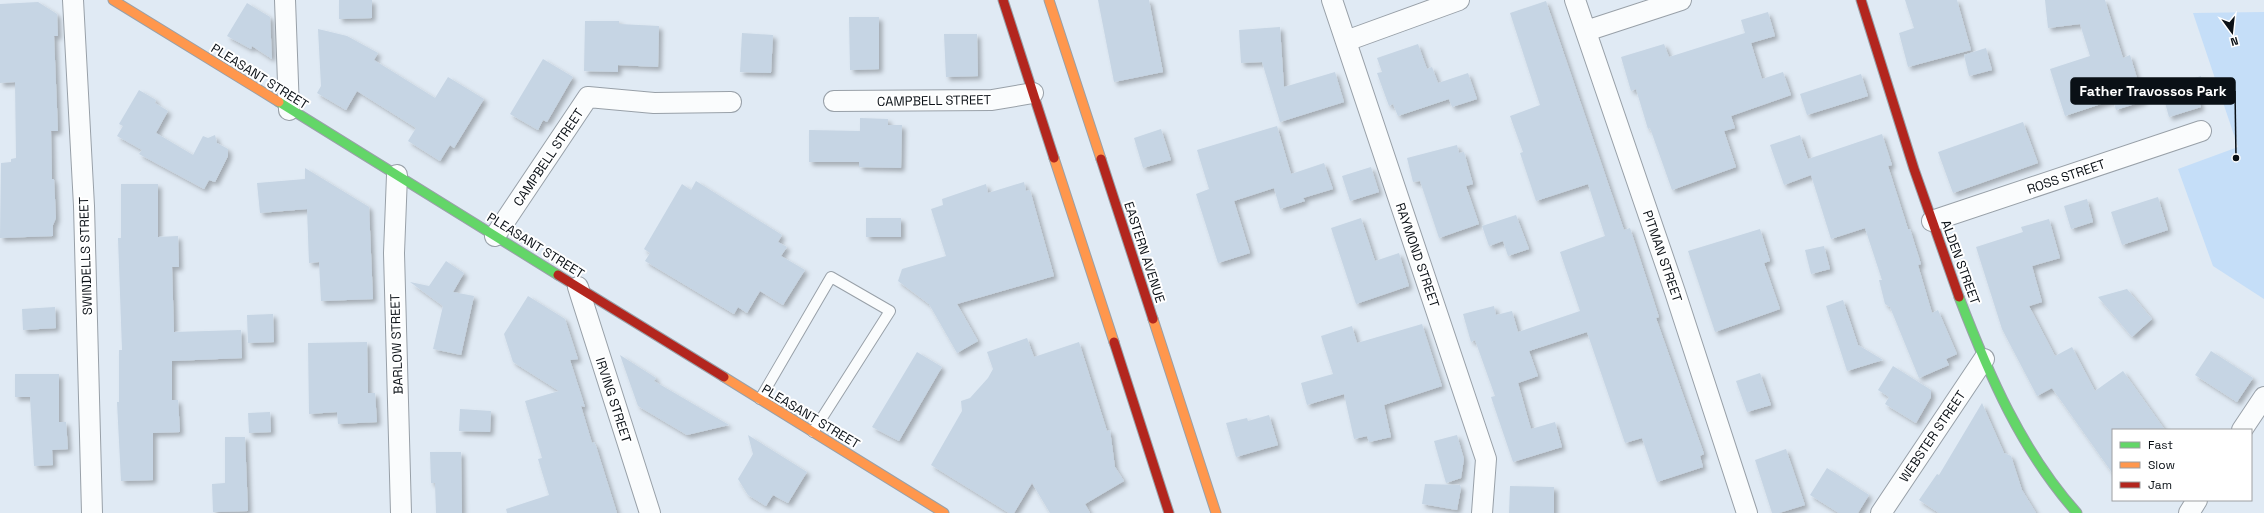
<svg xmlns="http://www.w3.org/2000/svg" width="2264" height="513" font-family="'Space Grotesk',sans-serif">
<defs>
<filter id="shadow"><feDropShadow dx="3.5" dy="3.5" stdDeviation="2" flood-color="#0004"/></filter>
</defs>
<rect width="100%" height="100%" fill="#e0eaf4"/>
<path fill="#c5def8" d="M2264,12v287l-51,-33 -35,-97 60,-22 -45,-134z"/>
<path fill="#c6d5e4" filter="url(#shadow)" d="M339,0h33v18l-33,1z
M1098,0h51l14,72 -49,10z
M1905,0h52l14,50 -63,17 -9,-34 15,-5z
M2045,0h60l18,58 7,-3 14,46 -28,9 -3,-10 -48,16 -15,-47 40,-13 -10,-32 -32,4z
M1546,1l78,229 6,-2 29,89 -3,1 48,136 -4,2 3,11 -46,15 -15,-44 -17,5 -38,-111 -58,19 9,25 -20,7 13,46 24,-7 7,25 -49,15 -22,-65 4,-1 -20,-56 -4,2 -8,-28 31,-8 2,9 16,-4 6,21 62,-21 -20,-59 45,-16 -17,-52 -52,17 -16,-48 3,-1 -13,-36 30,-11 -30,-92z
M38,2l19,12 1,22h-4l4,95h-7l1,48h2l2,39 -3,7v11l-53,2 1,-75 10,-1v-3l5,-1 -1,-76 -15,1v-79z
M247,3l23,14 2,42 -20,-13 -1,3 -24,-13z
M1768,12l7,24 -24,7 11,36 21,-7 8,23 -60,21 4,12 -11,3 12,36 -64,23 -22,-62 -2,1 -12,-40 -5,2 -10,-34 43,-13 5,13 76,-24 -4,-13z
M849,17h30v52l-29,1z
M585,21h34v3l40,2 -1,41 -40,-2v7l-34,-1z
M1280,27l4,60 51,-15 9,30 -64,20 -18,-60 -21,1 -2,-33z
M318,29l29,7 31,17 -4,7 61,38 13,-21 36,22 -30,49 -4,-3 -10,16 -32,-20 8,-13 -59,-37 -11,19 -29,-17 4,-7z
M742,33l31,2 -2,38 -31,-1z
M944,34h33l1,42 -32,1z
M1418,44l9,25 5,-2 6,16 30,-10 9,26 -25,8 -3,-8 -51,17 -5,-12 -4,2 -12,-33 5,-1 -5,-14z
M1986,48l6,22 -23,6 -5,-21z
M543,59l30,18 -26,45 -4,-2 -5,10 -28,-16z
M1861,74l7,22 -61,19 -7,-21z
M2201,76l5,19 -8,2 3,10 -32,10 -8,-29z
M139,90l17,10 -1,3 13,8 -12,22 37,22 10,-19 5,2 7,-3 2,8 11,6v7l-13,26 -6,-2 -5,9 -65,-35 3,-4 -25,-14 6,-10 -4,-2z
M860,118l28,1v6h14l-1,43 -42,-1v-5h-50v-32l51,1z
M2023,122l15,41 -85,30 -15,-41z
M1277,126l14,48 33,-11 9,26 -30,9 2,3 -25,8 -6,-21 -40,13 16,52 -32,10 -22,-69 13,-5 -12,-39z
M1161,129l10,31 -28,8 -9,-30z
M1882,134l10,31 -4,1 20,63h2l11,35 -3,1 14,48 6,-3 19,44 -11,5 3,6 -30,13 -29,-71 -5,-3 -6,-24h3l-17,-52 -34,11 -20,-64 -27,10 -14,-40 30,-10 8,24z
M1457,145l2,8 5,-1 9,32 -7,2 13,38 -40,14 -19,-57 -7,1 -6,-24z
M1371,167l8,25 -29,9 -8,-25z
M305,168l64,39 4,92 -52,2 -2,-39 -10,1 -2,-54 -47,4 -3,-30 48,-4z
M696,181l86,54 -4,7 9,5 -6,9 24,14 -22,35 -23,-14 -13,22 -9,-6 -4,7 -89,-53 5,-8 -6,-4 38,-65 9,6z
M1024,182l2,9 4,-1 24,86 -97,28 21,37 -21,12 -28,-49 -31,-23 4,-12 44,-13 -15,-47 12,-4 -1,-6 44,-15 2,9z
M121,184h37v53l20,-1 1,31h-7l2,65 67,-2 1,28 -70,3v39h6l2,32 -27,1v47l-32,1 -4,-79h2v-52h3l-4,-112h3z
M2158,197l10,33 -46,15 -11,-33z
M2087,199l6,23 -22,7 -7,-23z
M1516,215l13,34 -21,7 -5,-15 -14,5 -7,-20z
M866,218h35v19h-35z
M1361,218l14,43 24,-8 10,33 -53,18 -25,-76z
M2049,219l11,39 -28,8 10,36 -13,4 26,50 17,-9 23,44 28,-20 42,59h-52v44l-61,-86 -15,8 -35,-67 -26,-82 47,-15 -2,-5z
M1760,229l10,32 -6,2 16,46 -65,23 -27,-81z
M1824,246l6,23 -19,5 -6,-24z
M446,261l18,12 -11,19 21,4 -13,59 -28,-6 10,-43 -33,-24 19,4z
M2127,289l25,30 -20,18 -34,-40z
M528,296l37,23 13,40 -8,1 15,47 -4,-1 11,37 2,-1 2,4 21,67h-110l-1,-4 43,-14 -11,-36 4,-1 -17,-57 34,-10 -46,-29 -9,-28z
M1843,300l15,45 25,15 -36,11 -21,-65z
M55,307l1,21 -33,2 -1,-21z
M273,314l1,28 -26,1 -1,-28z
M1422,324l20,62 -58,19 7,32 -22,5 -2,-6 -13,3 -10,-45 -37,11 -6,-22 32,-9 -12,-38 31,-10 5,17z
M1027,338l7,19 45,-15 28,89 3,-1 5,37 9,14 -39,23 5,9h-40l-18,-30 -18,30h-5l-78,-48 31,-54 -1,-10 9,-3 18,-20 5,-9 -6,-17z
M367,342l1,51h7l2,29 -39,2 -1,-12 -28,2 -1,-71z
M2211,351l42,27 -16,24 -42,-27z
M917,352l25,15 -43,74 -27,-14z
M620,355l36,23 -2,3 75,44 -42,10 -49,-29z
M1893,366l38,24v7l-15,26 -31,-19 4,-7 -11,-7z
M1760,373l11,32 -24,7 -11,-31z
M15,374h44v48h7l2,27 -16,1 1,15 -19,1 -4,-69h-15z
M1982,403l22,50 7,3 11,34 14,23h-97l-20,-13 18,-26 2,1z
M460,409l31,2 -1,21 -31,-1z
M270,412l1,20 -22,1 -1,-20z
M1269,415l9,30 -42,12 -10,-34 21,-5 1,3z
M748,435l59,37 -19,31 -15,-8 -7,11 -18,-11 -10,-16 15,-25z
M1457,435l7,24 -3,19 -15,5 -12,-42z
M225,437h20l3,74 -35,1 -1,-28 13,-1z
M1786,449l19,56 -26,8h-7l-17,-53z
M430,452h31l1,61h-26l-1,-30h-4z
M1827,468l42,27 -11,18h-19l-29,-18z
M1425,484l35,1 1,3 -4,22 -35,-6z
M1510,486l44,1v26h-45z"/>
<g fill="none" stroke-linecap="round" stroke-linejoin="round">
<g stroke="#98a0a8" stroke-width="12">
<path id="lane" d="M760,399l71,-122 59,34 -77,121"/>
</g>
<g stroke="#98a0a8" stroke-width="22">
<path id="street" d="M73,0l11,206 8,307
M285,0l4,110
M1332,0l154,459 -4,54
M1575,0l100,292 72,221
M1586,31l95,-31
M1346,41l113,-41
M834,101l158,-1 41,-7
M397,175l-3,78 7,260
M1932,221l269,-90
M495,236l93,-139 66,6 77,-1
M578,287l72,226
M2242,430l22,-33
M1881,513l103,-154
M2189,513l8,-13"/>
</g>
<g stroke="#98a0a8" stroke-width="11">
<path id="fast" d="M279,102l279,173
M1959,297c30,78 62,153 118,216"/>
</g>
<g stroke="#98a0a8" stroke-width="11">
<path id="slow" d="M113,0l166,102
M1049,0l52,159
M1054,158l60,184
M1153,319l63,194
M724,377l220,136"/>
</g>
<g stroke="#98a0a8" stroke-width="11">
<path id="jam" d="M1003,0l51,158
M1861,0l53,169 45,128
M1101,159l52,160
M558,275l166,102
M1114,342l55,171"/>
</g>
<use href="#lane" stroke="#fafcfd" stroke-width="10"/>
<use href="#street" stroke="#fafcfd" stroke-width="20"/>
<use href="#fast" stroke="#63d668" stroke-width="9"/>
<use href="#slow" stroke="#ff974d" stroke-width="9"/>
<use href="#jam" stroke="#b3261e" stroke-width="9"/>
</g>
<g text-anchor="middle" stroke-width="4" stroke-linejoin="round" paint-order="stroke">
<g font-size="13" fill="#0a1016" stroke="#fff">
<text transform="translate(260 76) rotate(32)" y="5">PLEASANT STREET</text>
<text transform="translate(934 100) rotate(-1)" y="5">CAMPBELL STREET</text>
<text transform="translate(548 157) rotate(-56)" y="5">CAMPBELL STREET</text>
<text transform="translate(2066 176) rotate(-19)" y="5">ROSS STREET</text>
<text transform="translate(536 245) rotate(32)" y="5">PLEASANT STREET</text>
<text transform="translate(1145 252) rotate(72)" y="5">EASTERN AVENUE</text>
<text transform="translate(1418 255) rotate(71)" y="5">RAYMOND STREET</text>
<text transform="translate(85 256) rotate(-92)" y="5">SWINDELLS STREET</text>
<text transform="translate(1663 256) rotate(71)" y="5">PITMAN STREET</text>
<text transform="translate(1961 262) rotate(70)" y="5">ALDEN STREET</text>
<text transform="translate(396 344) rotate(-92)" y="5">BARLOW STREET</text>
<text transform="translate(614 400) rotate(72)" y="5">IRVING STREET</text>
<text transform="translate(811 416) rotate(31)" y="5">PLEASANT STREET</text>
<text transform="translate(1932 436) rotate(-56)" y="5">WEBSTER STREET</text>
</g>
</g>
<path fill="none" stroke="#0a1016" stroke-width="1.5" d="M2236 158L2235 91"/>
<circle fill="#0a1016" stroke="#fff" stroke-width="1.5" cx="2236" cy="158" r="4"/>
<rect fill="#0a1016" stroke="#0a1016" stroke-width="1.5" x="2071" y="78" width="164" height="26" rx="4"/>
<g font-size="14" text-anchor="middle" font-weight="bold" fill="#fff">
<text x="2153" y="96">Father Travossos Park</text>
</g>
<rect x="2112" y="429" width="140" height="72" fill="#ffffff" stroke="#9d9fa2"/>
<rect x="2120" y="442" width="20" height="6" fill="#63d668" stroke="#9d9fa2"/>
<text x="2148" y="449" font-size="12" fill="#0a1016">Fast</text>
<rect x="2120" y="462" width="20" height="6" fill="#ff974d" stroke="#9d9fa2"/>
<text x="2148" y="469" font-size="12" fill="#0a1016">Slow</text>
<rect x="2120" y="482" width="20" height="6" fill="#b3261e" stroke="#9d9fa2"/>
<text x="2148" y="489" font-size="12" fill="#0a1016">Jam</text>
<g transform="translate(2232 32) rotate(165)" stroke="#ffffff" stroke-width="3" paint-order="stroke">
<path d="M0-3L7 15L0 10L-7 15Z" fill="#0a1016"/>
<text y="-6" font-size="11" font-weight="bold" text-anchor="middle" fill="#0a1016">N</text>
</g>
</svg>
